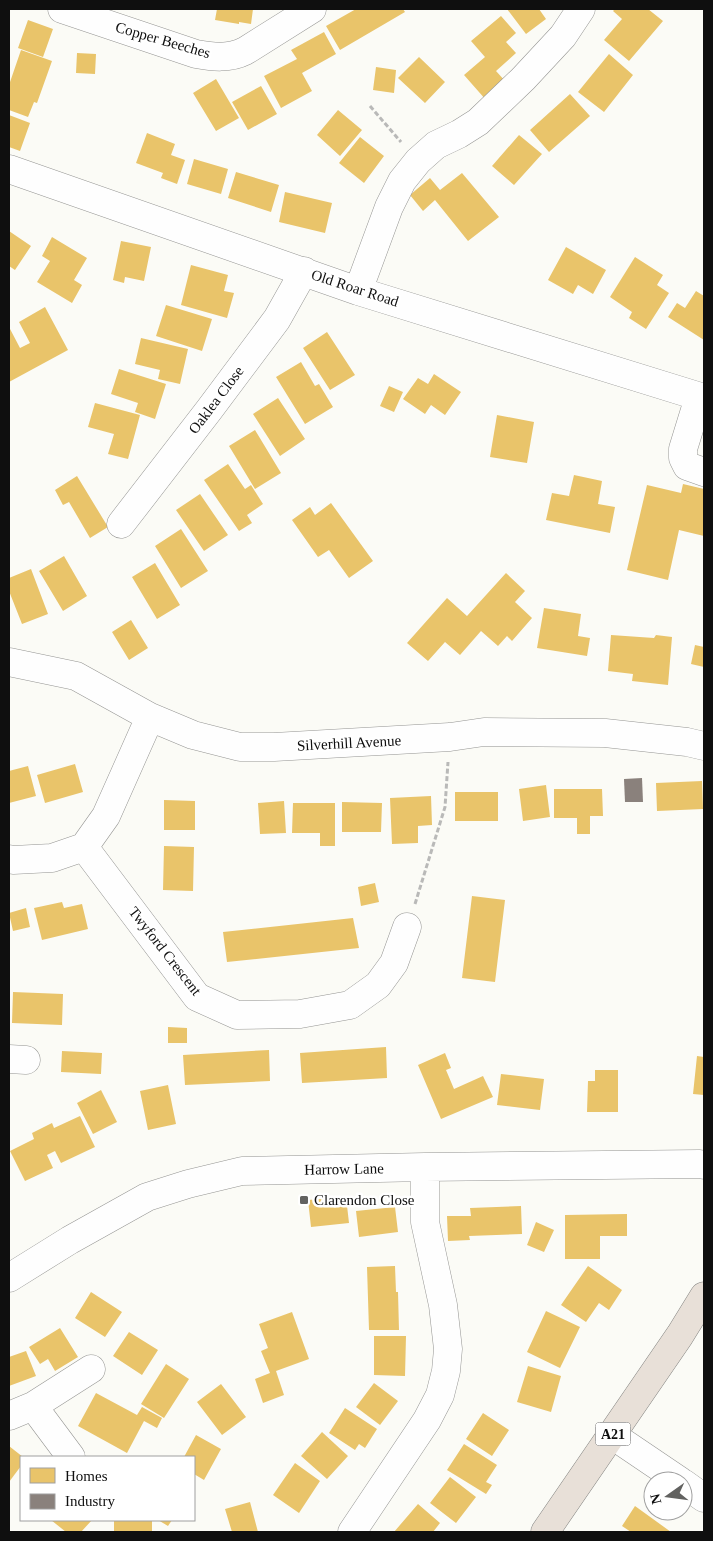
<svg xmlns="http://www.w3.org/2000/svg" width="713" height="1541" font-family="Georgia,serif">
<rect width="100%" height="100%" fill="#fbfbf6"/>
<path fill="#e9c46a" d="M217,9h36l-2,15 -12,-2v2l-24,-4z
M356,9h47l2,3 -65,38 -14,-24z
M507,9h32l7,10 -20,15z
M615,9h33l15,12 -34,40 -25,-21 18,-21 -9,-8z
M501,16l15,17 -10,9 10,11 -20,18 10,11 -20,18 -22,-25 21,-18 -14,-16z
M28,20l25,9 -10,28 -25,-9z
M324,32l12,22 -34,19 10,18 -31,17 -17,-32 33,-17 -6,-9z
M21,50l31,11 -15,42 -3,-1 -6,15 -19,-7v-25z
M77,53l19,1 -1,20 -19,-1z
M609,54l24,21 -29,37 -26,-20z
M419,57l26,25 -20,21 -27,-25z
M376,67l20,3 -2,23 -21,-3z
M216,79l23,39 -23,13 -23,-38z
M261,86l16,28 -29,16 -16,-28z
M570,94l20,22 -41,36 -19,-22z
M338,110l24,20 -22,26 -23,-21z
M9,115l21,8 -10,28 -11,-4z
M147,133l28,11 -4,11 14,5 -8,24 -16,-6 2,-5 -27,-10z
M519,135l23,19 -28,31 -22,-19z
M360,137l24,19 -20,27 -25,-20z
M194,159l34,10 -7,25 -34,-10z
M236,172l43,13 -8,27 -43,-14z
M462,173l37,44 -31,24 -33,-41 -12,11 -13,-16 20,-17 10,12z
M285,192l47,11 -7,30 -46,-11z
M9,231l22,15 -16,24 -6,-4z
M52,237l35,21 -13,22 8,5 -10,18 -35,-21 13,-21 -8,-5z
M121,241l30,6 -7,34 -19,-4 -1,6 -11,-3z
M566,247l40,23 -13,24 -15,-9 -5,9 -25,-14z
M635,257l28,18 -6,10 12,8 -23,36 -17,-11 3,-6 -22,-15z
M191,265l37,10 -4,16 10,2 -7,25 -46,-13z
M696,291l8,5v44l-36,-23 9,-14 8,5z
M166,305l46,14 -10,32 -46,-15z
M45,307l23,43 -59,32v-55l11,21 10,-5 -11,-21z
M327,332l28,43 -25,15 -27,-42z
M141,338l47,11 -8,35 -22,-5 2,-9 -25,-6z
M301,362l14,24 4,-2 14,23 -28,17 -29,-47z
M119,369l47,15 -11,35 -20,-7 3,-9 -27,-9z
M434,374l27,18 -16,23 -14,-10 -6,9 -22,-15 15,-21 10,6z
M389,386l14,6 -9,20 -14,-6z
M278,398l27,41 -25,17 -27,-42z
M95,403l45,12 -12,44 -20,-5 6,-20 -26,-7z
M497,415l37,7 -7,41 -37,-6z
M255,430l26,43 -26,16 -26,-43z
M228,464l17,25 6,-4 12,19 -16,11 5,8 -13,8 -35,-51z
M574,475l28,6 -4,23 17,3 -5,26 -64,-13 6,-27 17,3z
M77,476l31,51 -18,11 -21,-36 -6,3 -8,-15z
M683,484l21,5v47l-25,-6 -11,50 -41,-10 20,-85 34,8z
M200,494l28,41 -24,16 -28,-41z
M331,503l42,58 -24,17 -20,-28 -11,7 -26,-37 18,-13 5,8z
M181,529l27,42 -27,17 -26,-42z
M64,556l23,40 -24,15 -24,-40z
M155,563l25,42 -23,14 -25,-42z
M31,569l17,45 -26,10 -13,-33v-13z
M506,573l19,18 -10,11 17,16 -20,23 -5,-5 -9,10 -17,-15 -21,24 -15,-13 -17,19 -21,-18 40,-45 20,18z
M544,608l37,6 -3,22 12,2 -3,18 -50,-8z
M131,620l17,28 -19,12 -17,-28z
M611,635l43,3 2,-3 16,2 -4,48 -36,-4 1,-7 -25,-3z
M695,645l9,2v20l-13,-3z
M75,764l8,28 -38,11 -8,-28z
M28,766l8,30 -27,7v-32z
M702,781l1,28 -46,2 -1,-28z
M546,785l4,32 -27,4 -4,-32z
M554,789h48l1,27h-13v18h-13v-16h-23z
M455,792h43v29h-43z
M431,796l1,29 -14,1v17l-26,1 -2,-46z
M164,800l31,1v29h-31z
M284,801l2,32 -26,1 -2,-31z
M342,802l40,1 -1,29h-39z
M293,803h42v43h-15v-13h-28z
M164,846l30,1 -1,44 -30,-1z
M375,883l4,19 -18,4 -3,-19z
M472,896l33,4 -10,82 -33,-4z
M62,902l2,6 18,-4 6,25 -46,11 -8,-32z
M26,908l4,19 -17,4 -4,-18z
M353,918l6,30 -132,14 -4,-30z
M13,992l50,2 -1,31 -50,-2z
M168,1027l19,1v15h-19z
M386,1047l1,31 -85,5 -2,-30z
M269,1050l1,31 -85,4 -2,-30z
M62,1051l40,2 -1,21 -40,-2z
M445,1053l6,15 -5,2 8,19 29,-13 10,21 -52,22 -23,-54z
M697,1056l7,1v38l-11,-1z
M595,1070h23v42h-31l1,-31h7z
M501,1074l43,5 -4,31 -43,-5z
M168,1085l8,39 -28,6 -8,-39z
M101,1090l16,32 -24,12 -16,-31z
M80,1116l15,31 -34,16 -6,-12 -8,4 6,13 -28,13 -15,-30 24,-12 -2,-6 20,-10 2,5z
M346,1197l3,26 -38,4 -3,-27z
M521,1206l1,28 -53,2 1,4 -22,1 -1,-25h24l-1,-8z
M395,1207l3,25 -39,5 -3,-26z
M627,1214v22h-27v23h-35v-44z
M536,1222l18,8 -10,22 -17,-7z
M395,1266l1,26h2l1,38h-30l-2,-63z
M588,1266l34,24 -13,20 -10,-7 -13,19 -25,-17z
M91,1292l31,20 -17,25 -30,-19z
M546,1311l34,16 -20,41 -33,-16z
M292,1312l17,47 -33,12 8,24 -21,8 -8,-24 15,-6 -9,-22 7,-3 -9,-24z
M60,1328l18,29 -23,14 -7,-12 -8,5 -11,-17z
M129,1332l29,18 -16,25 -29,-19z
M374,1336h32l-1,40 -31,-1z
M26,1351l10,25 -27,10v-29z
M166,1364l23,15 -25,39 -23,-14z
M528,1366l33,10 -10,36 -34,-10z
M374,1383l24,18 -18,24 -24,-18z
M221,1384l25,33 -24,18 -25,-33z
M96,1393l41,22 5,-8 20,11 -5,10 -13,-7 -17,32 -49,-27z
M345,1408l32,21 -12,19 -6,-4 -4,6 -26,-17z
M483,1413l26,17 -17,26 -26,-17z
M322,1432l26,24 -21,23 -26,-23z
M196,1435l25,14 -17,31 -10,-6v-17h-10z
M464,1444l33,21 -11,17 6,3 -6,9 -39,-24z
M9,1446l14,11h-2v9l-12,16z
M295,1463l25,18 -21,32 -26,-18z
M450,1477l26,20 -20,26 -26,-20z
M250,1502l8,30h-26l-7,-23z
M418,1504l22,19 -7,9h-39z
M635,1506l36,26h-40l-9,-6z
M51,1520h41l-11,12h-15z
M114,1520h38v12h-38z
M158,1520h14l-4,6z"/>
<path fill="#8a817c" d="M642,778l1,24h-18l-1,-23z"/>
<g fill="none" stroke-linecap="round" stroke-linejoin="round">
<g stroke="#959593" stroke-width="29">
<path id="minor" d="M62,9l134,45c17,3 33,5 49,-3l67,-42
M9,169l349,122 346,107
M358,291l31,-84 13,-26 16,-20 18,-16 23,-11 19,-12 45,-43 40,-43 18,-27
M699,397l-16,52v9l4,8 17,6
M121,524l88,-114 68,-91 27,-48
M9,662l67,14 74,41 43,18 47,12h34l176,-10 34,-5 121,1 82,9 17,4
M84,847l113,150 40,18 63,-1 50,-9 28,-20 16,-22 13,-36
M9,859l4,1 39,-2 32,-11 22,-31 44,-99
M9,1059l17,1
M9,1278l61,-38 77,-43 41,-13 54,-13 183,-4 275,-3 4,1
M33,1406l38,51
M9,1416l24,-10 58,-37
M612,1435l68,46
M683,1483l21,15
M352,1532l75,-112 13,-25 6,-24 2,-22 -5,-44 -18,-83v-55"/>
</g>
<g stroke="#838380" stroke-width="29">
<path id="highway" d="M545,1532l135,-197 24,-39"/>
</g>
<path stroke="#b9b9b8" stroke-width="3" stroke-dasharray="5 2.5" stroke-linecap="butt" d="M370,106l31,36
M415,904l30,-97 3,-45"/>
<use href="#minor" stroke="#fefefe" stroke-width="28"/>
<use href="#highway" stroke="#e8e0d8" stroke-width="28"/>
</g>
<rect fill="#626260" stroke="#fff" stroke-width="2" x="299" y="1195" width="10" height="10" rx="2.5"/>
<g text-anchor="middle" stroke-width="5" stroke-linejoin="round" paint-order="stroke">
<rect fill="#fff" stroke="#575757" stroke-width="1" x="595.5" y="1422.5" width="35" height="23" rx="4"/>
<g font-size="14" font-weight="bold" fill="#0f0f0f">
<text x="613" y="1439">A21</text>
</g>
<g font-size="15" fill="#0f0f0f" stroke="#fff">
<text transform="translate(163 40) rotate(16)" y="5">Copper Beeches</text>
<text transform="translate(355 288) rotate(18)" y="5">Old Roar Road</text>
<text transform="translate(216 400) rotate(-53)" y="5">Oaklea Close</text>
<text transform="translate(349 743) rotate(-3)" y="5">Silverhill Avenue</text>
<text transform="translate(165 951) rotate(52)" y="5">Twyford Crescent</text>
<text transform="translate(344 1169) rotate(-1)" y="5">Harrow Lane</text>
</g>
<g font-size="15" fill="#0f0f0f" stroke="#fff" text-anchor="start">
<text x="314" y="1205">Clarendon Close</text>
</g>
</g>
<rect width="713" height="1541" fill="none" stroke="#0f0f0f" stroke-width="20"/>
<rect x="20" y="1456" width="175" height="65" fill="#ffffff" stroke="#9f9f9f"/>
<rect x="30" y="1468" width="25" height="15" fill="#e9c46a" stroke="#9f9f9f"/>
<text x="65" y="1481" font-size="15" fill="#0f0f0f">Homes</text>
<rect x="30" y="1494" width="25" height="15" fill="#8a817c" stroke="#9f9f9f"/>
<text x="65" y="1506" font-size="15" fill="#0f0f0f">Industry</text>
<g transform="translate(668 1496) rotate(256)"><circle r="24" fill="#ffffff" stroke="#9f9f9f"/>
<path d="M0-4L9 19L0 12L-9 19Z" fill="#626260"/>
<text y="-8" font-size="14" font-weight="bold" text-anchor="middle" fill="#0f0f0f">N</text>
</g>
</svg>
